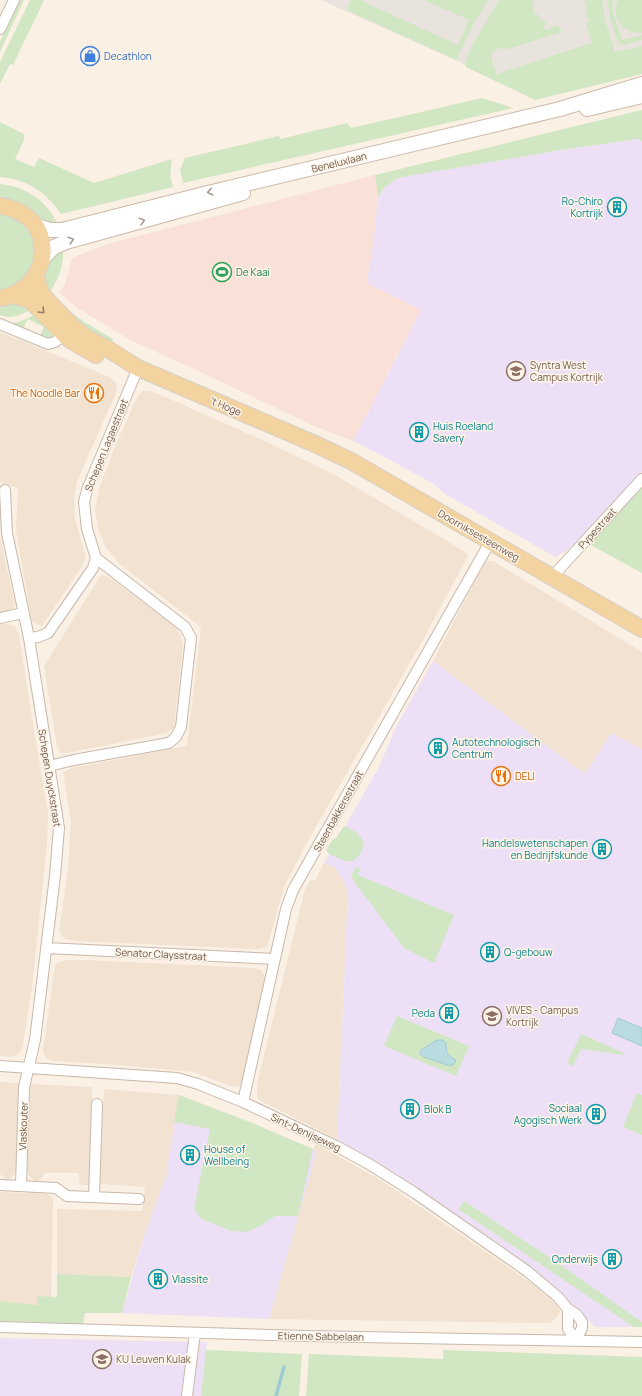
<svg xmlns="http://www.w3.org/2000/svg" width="642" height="1396" font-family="Manrope,sans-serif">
<rect width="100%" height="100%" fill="#faf0e3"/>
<path fill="#f1e2d2" d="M0,332l107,44 7,5 3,4 -1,8 -39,88 -3,18 1,19 11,40 -4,8 -40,60 -10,-4 -16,-92 2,-42 -18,-6z
M143,391h7l20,8 99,44 66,32 97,57 33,20 3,4 -44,82 -119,208 -21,41 -17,60 -10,2 -183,-8 -10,-3 -5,-7 9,-61 3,-49 -8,-49 9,-4 115,-22 14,-119 -81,-63 -14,-16 -8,-19 -3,-19 4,-21 16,-43 23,-50z
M0,537l15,68 -3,4 -12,2z
M486,561h7l149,91v97l-31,-16 -26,41 -152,-113z
M101,575l6,1 66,49 7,9 3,11 -9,82 -7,6 -105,21 -5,-7 -13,-81z
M4,624l8,1 3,1 4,8 15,97 14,81 -1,32 -15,143 -10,63 -4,4 -6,3 -12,-1v-431z
M324,863l10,4 10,14 4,12 -11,246 -76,-38 -4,-4v-13l48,-195 5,-9 5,1z
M67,960h17l170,8 8,3 3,6 -21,99 -4,10 -6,1 -41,-15 -74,-7 -66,-4 -6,-2 -4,-7 12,-87 4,-3z
M0,1082l19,1 -3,89 -8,9 -8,-7z
M30,1084l62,3 -2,98h-9l-2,-4v-8h-35v3l-8,7 -9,-10z
M104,1089l75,6 -13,81 -23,63 -12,38 -74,-3v-65l85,2 3,-24 -46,-3z
M316,1144l63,35 151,103 26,22 4,7 -2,5 -8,7 -281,-4 29,-103 15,-67z
M0,1192l47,2 6,4 -2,99 -14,-1v9l-37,-4z"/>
<path fill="#f9e1d7" d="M375,175l3,22 -3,34 46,79 -68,131 -39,-15 -107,-51 -77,-35 -51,-31 -20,-16 6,-8 7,-27 35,-14z"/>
<path fill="#e9e3dd" d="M321,0h321v65l-115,27z"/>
<path fill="#ede0f6" d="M638,139l4,2v331l-59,64 -17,15 -11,6 -110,-63 -11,-10 -57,-31 -24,-12 68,-131 -54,-27 8,-52 3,-34 5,-8 14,-11 164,-28z
M433,661l152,113 26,-41 31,16v578h-47l-55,-53 -203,-135 11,-246 -4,-12 -10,-14 -10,-4 55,-96 18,-42z
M179,1095l138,56 -48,168 -147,-6 21,-74 23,-63z
M0,1338l207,4 -6,54h-201z"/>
<path fill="#d1e6c3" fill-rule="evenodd" d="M19,0h5l-24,52v-10z
M30,0h14l-31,65 -3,-1 -10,20v-22z
M351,0h9l98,45 11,-25 -45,-20h64l-15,25 -17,35 -109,-50z
M499,0h34l1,14 5,1 2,6 3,-1 2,4 -3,3 4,3 8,-5 3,1 4,6 -54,17 -8,-1 -8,4v8l5,15 5,-3 90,-29 -6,-20 3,-3 -3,-6v-9l-2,-5h18l3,20 10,32 27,-6v28l-107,26 -69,-33 -1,-6 9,-19z
M607,0h5l2,15 8,25 20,-5v5l-19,5 -5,-2 -8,-25z
M618,0h24v33c-18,1 -33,-16 -24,-33z
M482,98l31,10 -330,75 -3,-13 5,-12 94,-22 1,3 67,-16 4,5z
M642,110v31l-4,-2 -77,11 -164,28 -14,11 -5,8 -3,-22z
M0,122l24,12v6l-9,19 19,8 5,-9 55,25 78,-24 -2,17 3,11 -112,27c-14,-21 -34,-35 -61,-37z
M0,184c27,3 47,17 58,41l-5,1 -53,-27z
M0,213c47,8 46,71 0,77z
M63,247c1,18 -4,33 -15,47l-5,-8 2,-15 4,-10z
M14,301l19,7c-10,6 -21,12 -33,7v-12z
M63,306l20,15 30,18 -1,2 -1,1 -22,-8z
M38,313l16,19c-1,9 -7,7 -14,4l4,-9 -16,-8 -5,10 -11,-5 12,-4z
M642,486v87l-53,-29z
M344,826c7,3 16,7 19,16 1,3 0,6 -1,9 -7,12 -14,13 -26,6 -5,-2 -8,-3 -10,-7l7,-11 3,-1z
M361,867l-3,8 96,40 -20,48 -30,-15 -49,-65 -4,-7 4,-7z
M397,1016l72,30 -13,30 -72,-30zM446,1043c0,9 2,12 10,17l-36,-6z
M581,1034l43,19 -1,2 -42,-6 -8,17 -6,-3z
M637,1093l5,2v40l-19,-8z
M179,1095l71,27 63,27 -15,67h-23l-18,12 -11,4 -15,-1 -18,-7 -13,-6 -6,-10 16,-79 -36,-7z
M464,1201l85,56 93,65v5h-8l-176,-118z
M57,1274l74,3 -9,36h-37l-2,11 -83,-3v-20l37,4v-9l20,1z
M206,1350l96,4 -3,42h-98z
M443,1350l199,7v39h-336l3,-42 134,5z"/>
<path fill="#b9dce1" stroke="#a0cbd2" d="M618,1018l24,10v18l-30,-13z
M437,1040h6l3,3c0,9 1,13 10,17l-2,4 -4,2 -26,-9 -4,-3 1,-4z"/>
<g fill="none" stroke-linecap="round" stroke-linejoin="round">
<path stroke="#a0cbd2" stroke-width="3.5" d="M276,1396l8,-29"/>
<g stroke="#c9b8aa" stroke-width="12">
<path id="street" d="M0,29l14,-29
M0,324l48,20 7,-2 13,-11
M5,490l2,43 22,105 30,190 -4,48 -20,164 -11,47 -3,98
M552,577l90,-98
M0,618l23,-5
M29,638l9,-1 10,-4 45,-65 3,-10 -9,-29 -3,-27 3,-12 51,-122
M49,766l25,-6 95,-17 7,-6 5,-10 10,-89 -6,-11 -89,-69
M46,948l229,11
M0,1066l177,12 21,6 45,18 95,45 31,17 46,29 112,78 31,26 10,12 9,6 5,7v6l-6,12
M243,1102l43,-193 7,-19 197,-348
M0,1185l56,3 11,8 72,3
M94,1197l3,-93
M568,1309v20l8,11
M0,1327l306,9 336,6
M187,1396l8,-63"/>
</g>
<g stroke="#cebaab" stroke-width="16">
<path id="secondary" d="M587,109l55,-13
M34,225l16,5h12l146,-37 352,-84 82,-25
M42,259l12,-12 12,-5 177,-49"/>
</g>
<g stroke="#d7d0cd" stroke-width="18">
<path id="primary" d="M0,206c13,2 26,7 35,19 19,29 0,69 -35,73
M36,276l4,15 7,9 26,27 14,11 21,11 30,19 177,76 36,17 291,168
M13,295l17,5 40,40 26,15"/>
</g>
<use href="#street" stroke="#fff" stroke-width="10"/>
<use href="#secondary" stroke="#fff" stroke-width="14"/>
<use href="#primary" stroke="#f3d3a0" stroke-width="16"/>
</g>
<defs><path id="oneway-chevron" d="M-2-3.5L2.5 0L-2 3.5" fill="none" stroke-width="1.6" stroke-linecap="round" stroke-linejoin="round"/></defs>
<g stroke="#a99b93">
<use href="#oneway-chevron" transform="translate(210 192) rotate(167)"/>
<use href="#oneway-chevron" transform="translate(142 221) rotate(-15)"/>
<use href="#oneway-chevron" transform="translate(71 240) rotate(-17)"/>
</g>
<use stroke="#977d64" href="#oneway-chevron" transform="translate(42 311) rotate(46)"/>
<defs>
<g id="shop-ring" transform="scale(1)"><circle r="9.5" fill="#fdf5e8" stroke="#3f7fe0" stroke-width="1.5"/><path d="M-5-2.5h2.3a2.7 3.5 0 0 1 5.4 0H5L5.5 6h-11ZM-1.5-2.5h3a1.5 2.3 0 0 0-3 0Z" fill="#3f7fe0"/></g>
<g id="building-ring" transform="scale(1)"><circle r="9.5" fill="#fdf5e8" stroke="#0f9aa8" stroke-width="1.5"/><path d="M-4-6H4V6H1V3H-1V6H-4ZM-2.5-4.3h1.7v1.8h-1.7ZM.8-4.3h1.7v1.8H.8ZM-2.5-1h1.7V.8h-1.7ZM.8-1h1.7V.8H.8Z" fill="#0f9aa8"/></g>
<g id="stadium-ring" transform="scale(1)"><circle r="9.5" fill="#fdf5e8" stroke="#2e9e5b" stroke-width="1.5"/><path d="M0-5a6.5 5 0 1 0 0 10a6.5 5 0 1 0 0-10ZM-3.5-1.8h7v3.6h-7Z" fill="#2e9e5b"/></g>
<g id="school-ring" transform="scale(1)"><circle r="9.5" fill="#fdf5e8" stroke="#8d6e63" stroke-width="1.5"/><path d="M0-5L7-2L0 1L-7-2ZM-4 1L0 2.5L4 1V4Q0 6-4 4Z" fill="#8d6e63"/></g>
<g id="restaurant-ring" transform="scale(1)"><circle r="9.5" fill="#fdf5e8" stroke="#e8710a" stroke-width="1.5"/><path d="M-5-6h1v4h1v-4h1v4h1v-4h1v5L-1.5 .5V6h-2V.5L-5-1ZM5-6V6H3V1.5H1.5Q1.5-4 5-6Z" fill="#e8710a"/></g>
<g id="university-ring" transform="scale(1)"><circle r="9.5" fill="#fdf5e8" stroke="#8d6e63" stroke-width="1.5"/><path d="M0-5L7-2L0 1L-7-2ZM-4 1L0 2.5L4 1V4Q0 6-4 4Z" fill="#8d6e63"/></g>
</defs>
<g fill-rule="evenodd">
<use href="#shop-ring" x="90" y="56"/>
<use href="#building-ring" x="617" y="207"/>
<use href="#stadium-ring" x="222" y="272"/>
<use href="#school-ring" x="516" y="371"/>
<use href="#restaurant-ring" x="94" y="393"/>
<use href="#building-ring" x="419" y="432"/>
<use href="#building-ring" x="438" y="748"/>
<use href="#restaurant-ring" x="501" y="776"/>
<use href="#building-ring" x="602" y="849"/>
<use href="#building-ring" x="490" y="952"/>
<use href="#building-ring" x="449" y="1013"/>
<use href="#university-ring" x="492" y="1016"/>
<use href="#building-ring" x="410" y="1109"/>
<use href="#building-ring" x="596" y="1114"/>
<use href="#building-ring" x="190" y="1155"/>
<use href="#building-ring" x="612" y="1259"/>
<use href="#building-ring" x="158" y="1279"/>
<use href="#university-ring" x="102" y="1359"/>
</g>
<g text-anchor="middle" stroke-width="3" stroke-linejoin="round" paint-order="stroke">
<g font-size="10" fill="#366cbe" stroke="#fdf5e8" text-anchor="start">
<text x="104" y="60">Decathlon</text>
</g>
<g font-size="10" fill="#6f584b" stroke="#fdf5e8">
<text transform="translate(339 162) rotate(-14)" y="4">Beneluxlaan</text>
<text transform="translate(226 406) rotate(23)" y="4">'t Hoge</text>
<text transform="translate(106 445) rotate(-68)" y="4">Schepen Lagaestraat</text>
<text transform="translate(597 528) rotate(-48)" y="4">Pypestraat</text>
<text transform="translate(479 535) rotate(30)" y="4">Doorniksesteenweg</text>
<text transform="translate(50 778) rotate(81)" y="4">Schepen Duyckstraat</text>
<text transform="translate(338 811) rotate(-61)" y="4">Steenbakkersstraat</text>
<text transform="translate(161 954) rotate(3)" y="4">Senator Claysstraat</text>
<text transform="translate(23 1126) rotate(-88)" y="4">Vlaskouter</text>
<text transform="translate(306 1132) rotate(25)" y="4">Sint-Denijseweg</text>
<text transform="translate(321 1336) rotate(1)" y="4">Etienne Sabbelaan</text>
</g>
<g font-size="10" fill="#0d838f" stroke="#fdf5e8" text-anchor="start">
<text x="603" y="205" text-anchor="end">Ro-Chiro<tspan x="603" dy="12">Kortrijk</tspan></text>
<text x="433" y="430">Huis Roeland<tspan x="433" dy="12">Savery</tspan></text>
<text x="452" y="746">Autotechnologisch<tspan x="452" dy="12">Centrum</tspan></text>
<text x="588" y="847" text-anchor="end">Handelswetenschapen<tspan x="588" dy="12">en Bedrijfskunde</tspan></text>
<text x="504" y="956">Q-gebouw</text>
<text x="435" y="1017" text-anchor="end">Peda</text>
<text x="582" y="1112" text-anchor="end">Sociaal<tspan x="582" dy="12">Agogisch Werk</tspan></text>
<text x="424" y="1113">Blok B</text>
<text x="204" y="1153">House of<tspan x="204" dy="12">Wellbeing</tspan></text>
<text x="598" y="1263" text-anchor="end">Onderwijs</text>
<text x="172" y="1283">Vlassite</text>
</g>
<g font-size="10" fill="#27864d" stroke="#fdf5e8" text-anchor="start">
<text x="236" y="276">De Kaai</text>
</g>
<g font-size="10" fill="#785e54" stroke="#fdf5e8" text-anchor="start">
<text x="530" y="369">Syntra West<tspan x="530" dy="12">Campus Kortrijk</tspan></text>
<text x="506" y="1014">VIVES - Campus<tspan x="506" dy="12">Kortrijk</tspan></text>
<text x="116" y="1363">KU Leuven Kulak</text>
</g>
<g font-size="10" fill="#c56008" stroke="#fdf5e8" text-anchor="end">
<text x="80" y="397">The Noodle Bar</text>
<text x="515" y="780" text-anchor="start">DELI</text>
</g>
</g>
</svg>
